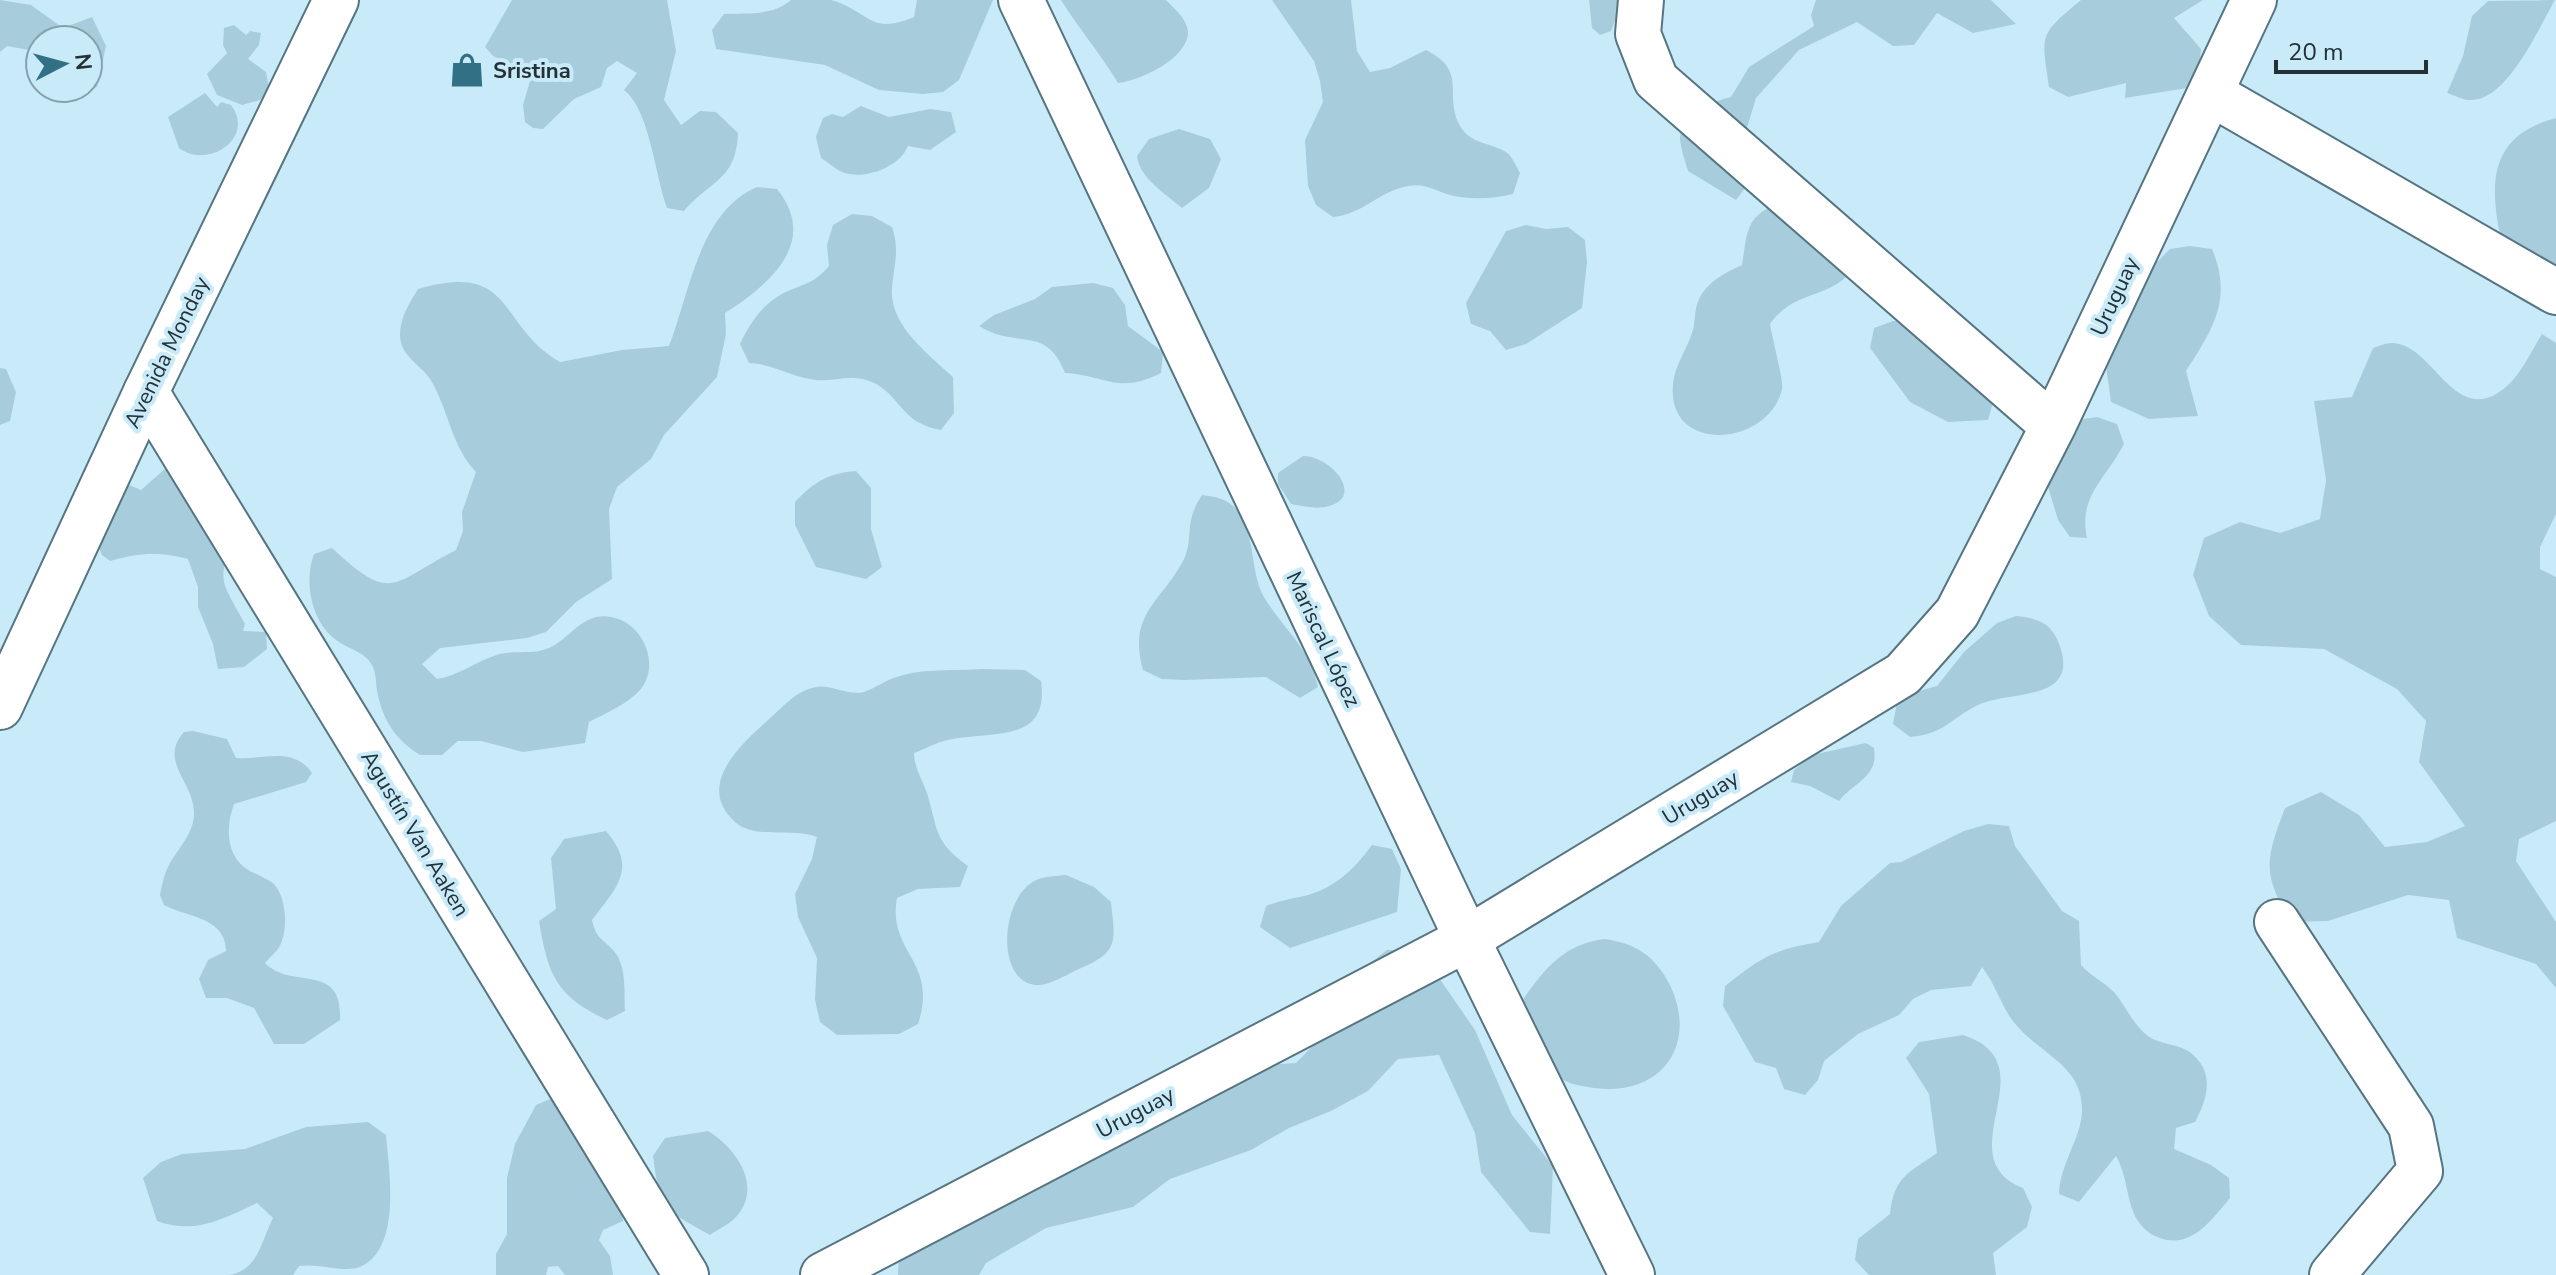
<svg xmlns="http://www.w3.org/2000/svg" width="2556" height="1275" font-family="'Nunito Sans',sans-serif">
<rect width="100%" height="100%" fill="#c9ebf9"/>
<path fill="#a7cddd" d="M0,0l31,5 32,23 29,-11 14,29 -9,41 -12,4 -12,-3h15v-48h-48v12l-33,-6 -7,6z
M512,0h155l9,51 -12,49 17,25 19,-14 16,1 22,21c-2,47 -26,46 -54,78l-17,-3c-12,-32 -17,-98 -43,-118l13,-17 -20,-12 -10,7 -6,19 -27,12 -31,30 -10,-1 -8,-6 -2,-17 9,-31 -39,-18 -8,-9z
M791,0c12,0 28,0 40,0 39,11 38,36 83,17l3,-17h76l-34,80 -16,12 -20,2 -44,-4 -54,-25 -109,-16 -4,-19 12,-16c23,-1 49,2 67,-14z
M1061,0h105c9,9 21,19 22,32 0,27 -49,49 -70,51 -18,-30 -39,-54 -57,-83z
M1272,0h79l6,51 13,21 20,-4 36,-18c42,21 18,43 33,74 10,20 30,18 47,28 6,4 10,14 14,21l-7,21c-20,5 -43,6 -63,1 -15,-4 -25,-12 -42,-9 -29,5 -44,28 -75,31l-17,-12 -8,-19 -3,-46 18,-38 -3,-21 -6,-20z
M1589,0h34l-12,31 -11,4 -8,-7z
M1816,0h175l25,24 -43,9 -36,-20 -23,32 -21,1 -36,-24 -58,28 -43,48 -12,40 10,38 -18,24 -48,-29c-3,-10 -7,-22 -8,-32 0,-23 32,-38 51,-42l18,-30 65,-41 -3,-11z
M2081,0h122l-29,18 27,31 -2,22 -12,17 -62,10 1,-15 -58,14 -19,-10c-8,-54 -10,-52 32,-87z
M2555,0c-16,27 -47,100 -84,100 -7,1 -17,-5 -24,-7l16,-37 9,-40 16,-15z
M234,25l12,10 4,-4 11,2 -2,12 -11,14 18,13 3,16 -9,12 -18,5 -25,-10 -10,-21 20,-21 -4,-8 1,-17z
M205,93l12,14 4,-5 10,3c25,33 -23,65 -52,43l-11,-31z
M861,106l28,11 41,-8 21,3 5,20 -26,18 -22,-4c-8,21 -44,35 -66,26 -7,-3 -14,-10 -21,-14l-5,-21 7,-19 9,-4 11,3z
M2556,118v149l-54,-23c-13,-58 -15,-108 54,-126z
M1179,129l31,10 11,20 -12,29 -27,20c-16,-14 -43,-30 -45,-52l12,-17z
M757,187l20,2c43,53 -8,96 -52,124l1,21 -9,43 -53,58 -13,24 -34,28 -8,22 3,70 -36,23 -30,30 -19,6 -87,10 -18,16 15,15c23,-4 36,-16 57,-23 19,-8 40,1 59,-10 20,-11 31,-34 58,-29 31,5 50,46 30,72 -13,15 -35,24 -52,33l-4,21 -62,9 -42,-11h-23l-16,14h-22c-25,-16 -37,-34 -43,-64 -1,-7 -1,-17 -4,-24 -7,-15 -22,-17 -34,-25 -27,-17 -36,-59 -25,-88l18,-6c61,57 59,35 124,2l7,-19 -1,-19 14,-40c-25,-26 -27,-62 -46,-93 -7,-11 -23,-20 -28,-33 -7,-20 6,-41 16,-57 98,-28 78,36 142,73l62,-12 47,-4c21,-54 30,-134 88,-159z
M1785,201l71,65c-25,35 -61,22 -86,58 2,13 14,58 12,65 -12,57 -116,67 -109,-5 2,-19 13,-33 19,-51 3,-8 2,-15 4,-24 4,-23 26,-35 46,-44 6,-38 4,-50 43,-64z
M852,214l20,2 20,11c8,23 2,37 0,61 -3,37 36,66 61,89l1,36 -13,17c-41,-7 -40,-35 -69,-48 -21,-10 -42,2 -62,-3 -22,-4 -38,-15 -61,-16l-9,-19c9,-19 21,-38 40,-49 21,-11 33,-10 49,-29l-2,-21 6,-20z
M1526,225l20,4 22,-2 17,13 2,22 -5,46 -56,36 -20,6 -16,-19 -19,-7 -5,-21 40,-72z
M2190,246l22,3c21,50 1,80 -26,122l12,45 -49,3 -38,-17 -6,-43 8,-20 43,-76 14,-14z
M1093,283l20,5 12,17 3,21 35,26 -2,21c-43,22 -56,2 -96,0 -19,-49 -47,-23 -86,-47l15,-11 41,-16 17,-12z
M1893,321h21l80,78 -6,21 -40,2 -38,-20 -40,-54 4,-20z
M2542,334l14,9v171l-16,33v22l16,8v244l-37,18 -3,22 40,61v66l-20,-24 -79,-26 -8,-38 -41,-5 -80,26 -37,1c-29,-49 -26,-61 -6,-114l36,-16 38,23 26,32 42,-5 38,-16 -46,-64 7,-41 -29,-32 -73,-40 -83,-4 -32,-29 -16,-41 11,-37 36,-16 40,11 40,-14 6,-39 -12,-79 38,-4 21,-49c6,-2 13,-5 19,-5 42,0 63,89 115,43 14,-12 25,-36 35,-52z
M0,368l6,1 10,23 -6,29 -10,4z
M2097,417l20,7 7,20c-18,35 -46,52 -37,94l-17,-1 -12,-17 -13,-43 32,-57z
M1303,456c28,0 62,40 26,50 -12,4 -26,0 -38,-2l-13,-20v-11z
M175,460l62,73c-22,48 -16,47 8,91l-2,7 23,1 1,17 -23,18 -26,2 -5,-25 -15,-37v-20l-10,-28c-29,-8 -50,-6 -78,2l-8,-6 -11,-26 24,-50 26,11z
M856,471l15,17v41l11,38 -16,12 -50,-12 -21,-42v-23c19,-20 33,-29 61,-31z
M1202,495c15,2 28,4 37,18 17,25 11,59 25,84 19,32 46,51 54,90l-18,11 -34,-21 -81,3 -23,-1 -19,-9c-16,-57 19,-68 41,-111 10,-20 -1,-36 18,-64z
M2016,616c18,2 33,5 41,23 29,66 -50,50 -81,67 -27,14 -32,28 -66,31l-17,-13 4,-21 18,-11 22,-6 27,-34 33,-29z
M982,669l43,1 16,11c9,64 -50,49 -93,59 -11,2 -23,9 -34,13 1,18 9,27 14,43 10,36 7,46 40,70l-8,21 -42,2 -21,9c-10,55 42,63 21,126l-19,10 -62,1 -17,-13 -5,-22 2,-42 -19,-41 -3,-23 17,-35 5,-22c-25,-10 -62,3 -82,-15 -40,-36 5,-77 32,-101 15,-13 28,-30 49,-34 15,-3 31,9 48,5 11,-4 22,-12 33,-15 25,-9 59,-6 85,-8z
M193,731l34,8 9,19c28,2 57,-12 76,15l-6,9 -72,22c-9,25 -8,53 16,67 8,4 16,7 23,12 14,13 16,50 5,66 -4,5 -9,9 -13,14 28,28 78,-2 75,57l-36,24h-30l-20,-36 -27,-10h-21l-7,-19 9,-19 18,-9c0,-34 -40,-34 -62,-46l-4,-10c2,-10 4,-21 9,-30 9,-17 25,-31 25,-52 0,-31 -36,-52 -10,-81z
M1866,743l8,5c5,29 -20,34 -35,53l-29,-15 -19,-4 3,-12 18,-15z
M1988,824l21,2 6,20 47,65 17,10 2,44c10,11 23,17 33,27 11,13 20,34 34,44 11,8 29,8 40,15 28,19 20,47 7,71l-19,6 -2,21 37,16 18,13 1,20c-20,24 -41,54 -75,38 -8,-3 -17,-13 -21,-22 -8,-19 -7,-39 -18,-58l-37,46 -20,-8c1,-31 22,-55 23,-83 1,-45 -40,-56 -65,-85 -15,-16 -20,-40 -35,-59l-11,19 -40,4 -18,9 -14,16 -41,19 -34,27 -6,19 -13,15 -21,-6 -8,-21 -21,-6 -32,-56 2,-20c37,-29 47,-36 94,-44l22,-36 49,-43 11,-1 63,-31z
M606,831c32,37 11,56 -14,89 5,20 8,16 21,30 14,15 11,41 12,61l-18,9c-51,-24 -59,-45 -68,-99l17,-12 -5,-51 13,-19z
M1372,845l20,4 9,20 -4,43 -107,36 -30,-21 6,-21c15,-6 27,-7 42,-11 28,-8 48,-28 64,-50z
M1066,875l28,12 17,15c4,39 9,50 -32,67 -11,5 -29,16 -40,16 -44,1 -40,-87 -3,-105 9,-4 20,-4 30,-5z
M1604,939c32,4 51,17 66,46 29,61 -10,112 -76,103 -12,-2 -25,-3 -35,-11 -15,-13 -33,-56 -37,-76 22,-32 42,-57 82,-62z
M1387,950h21l20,12 47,68 37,85 41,51 -3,68 -20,-2 -49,-60 -6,-39 -36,-78 -41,4 -30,32 -37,20 -42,17 -38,22 -81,29 -37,28 -87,21 -60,35 -7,12h-81l1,-28 346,-181 51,-3 43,-44 31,-56z
M1963,1035c89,29 -19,121 60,153l9,19 -5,20 -34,26 3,22h-127l-14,-15 3,-21 32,-25c4,-38 19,-41 47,-61l-8,-59 -23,-36 13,-16z
M555,1097l66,103 2,21 -20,9 -4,10 11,16 3,19h-48l-7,-9 -10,1 -2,8h-50v-21l11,-20v-56l8,-34 21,-39z
M368,1122l18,13c3,35 16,114 -26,132 -16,6 -42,-4 -61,-1l-6,9h-64c30,-5 32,-34 44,-57l-16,-15c-34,16 -63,32 -100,18l-14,-43 18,-16 21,-8 63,-5 61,-22z
M708,1131c27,16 56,55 28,86 -6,7 -18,12 -26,18 -48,-28 -49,-21 -57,-79l12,-18z"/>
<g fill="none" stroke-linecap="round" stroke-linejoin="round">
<g stroke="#567581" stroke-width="48">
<path id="street" d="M1641,0l-3,34 18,46 397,346
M2210,93l346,199
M146,392l540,883
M2277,922l134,204 9,45 -88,104
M823,1275l644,-336 436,-265 54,-61 96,-187 201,-426"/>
</g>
<g stroke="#567581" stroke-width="48">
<path id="secondary" d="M1021,0l446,939 165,336
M0,707l146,-315 190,-392"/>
</g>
<use href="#street" stroke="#fff" stroke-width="44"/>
<use href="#secondary" stroke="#fff" stroke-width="44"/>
</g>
<defs>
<g id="shop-bare" transform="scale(2.76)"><path d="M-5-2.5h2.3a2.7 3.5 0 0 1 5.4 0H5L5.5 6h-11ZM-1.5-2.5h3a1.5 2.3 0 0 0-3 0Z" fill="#327086" stroke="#c9ebf9" stroke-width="2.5" paint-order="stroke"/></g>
</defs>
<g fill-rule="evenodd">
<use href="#shop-bare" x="467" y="70"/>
</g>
<g text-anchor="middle" stroke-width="8" stroke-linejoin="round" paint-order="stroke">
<g font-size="22" font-weight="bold" fill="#243137" stroke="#c9ebf9" text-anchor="start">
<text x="493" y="78">Sristina</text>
</g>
<g font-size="22" fill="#243137" stroke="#c9ebf9">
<text transform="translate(2114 296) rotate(-65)" y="8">Uruguay</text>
<text transform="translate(166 352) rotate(-64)" y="8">Avenida Monday</text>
<text transform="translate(1324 639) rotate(65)" y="8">Mariscal López</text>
<text transform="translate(1700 797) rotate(-31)" y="8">Uruguay</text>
<text transform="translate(416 833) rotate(59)" y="8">Agustín Van Aaken</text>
<text transform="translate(1135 1112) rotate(-28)" y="8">Uruguay</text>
</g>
</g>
<g transform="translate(64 64) rotate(84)"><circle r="38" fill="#c9ebf9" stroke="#87a1ab" stroke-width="2"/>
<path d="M0-6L14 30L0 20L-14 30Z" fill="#327086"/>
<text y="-12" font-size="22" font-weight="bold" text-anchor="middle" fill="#243137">N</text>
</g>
<path d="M2276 60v12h150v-12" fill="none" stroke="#243137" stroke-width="4"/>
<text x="2288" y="60" font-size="24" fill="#243137" stroke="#c9ebf9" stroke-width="6" paint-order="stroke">20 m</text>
</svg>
